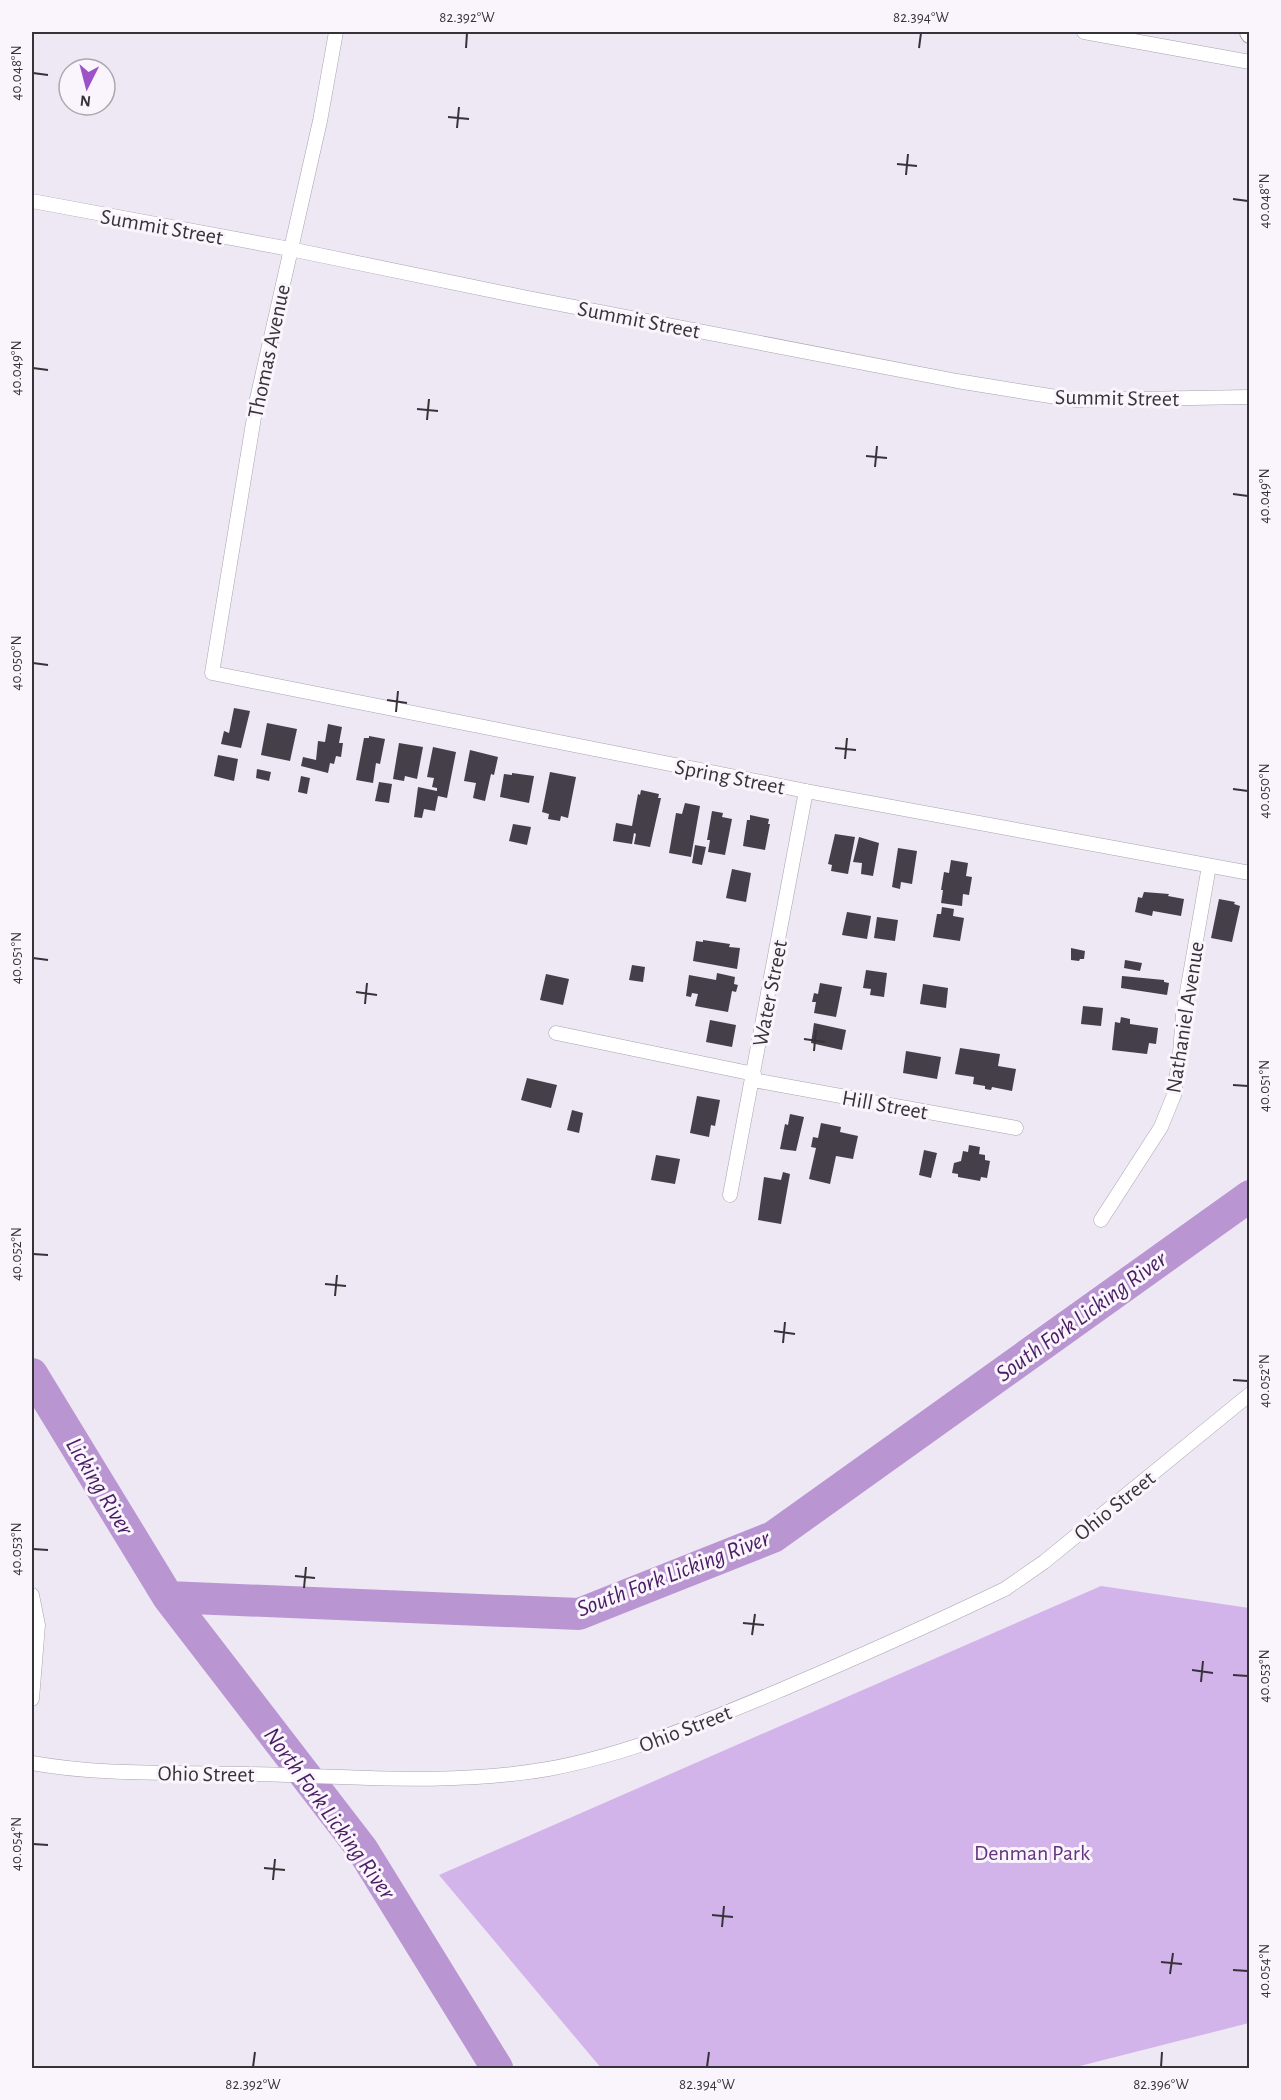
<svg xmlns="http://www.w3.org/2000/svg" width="1281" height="2100" font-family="'Alegreya Sans',sans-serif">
<rect width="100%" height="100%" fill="#eee7f4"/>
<path fill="#d3b4ea" d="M1101,1586l148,22v415l-177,45h-471l-162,-193z"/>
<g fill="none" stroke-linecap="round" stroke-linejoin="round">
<path stroke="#b996d2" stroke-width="32" d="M32,1374l136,223 194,252 135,219
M168,1597l411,17 194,-77 477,-341"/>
</g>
<path fill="#453f4a" d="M234,708l16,3 -9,37 -20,-4 3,-13 5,2z
M267,723l30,6 -7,32 -29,-6z
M328,724l14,3 -3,16h4l-2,14 -5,-1 -2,8 -4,-1 -2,10 -27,-7 2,-9 13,3 2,-19 7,1z
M369,736l16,3 -5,25 -4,-1 -3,20 -17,-3 8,-42h5z
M399,743l24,4 -6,32 -12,-3 -1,5 -11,-2z
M433,747l23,5 -9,46 -9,-2 -3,15 -11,-2 -2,9 -8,-1 4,-30 19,4v-3l-5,-1 2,-9 -7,-1z
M470,750l28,7 -4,18 -3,-1 -6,27 -12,-3 3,-15 -12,-2z
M218,755l20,4 -4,22 -20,-5z
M257,769l14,3 -2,9 -13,-3z
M550,772l26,5 -8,41 -7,-2 -1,5 -12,-2 1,-5 -7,-2z
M512,773l22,3 -5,27 -29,-6 4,-23 8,1z
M301,776l9,2 -3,16 -9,-2z
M379,782l13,2 -3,19 -14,-2z
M641,790l18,4 -1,4h3l-11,49 -16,-3 2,-10 -2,-1 -2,11 -19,-3 3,-18 16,3 6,-32 2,1z
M685,803l15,3 -9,51 -22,-4 7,-40 6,1z
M712,811l11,2 -1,4 10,2 -7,36 -17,-3 2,-12h-3z
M750,815l19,4 -1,5h2l-5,26 -22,-4 4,-26h3z
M513,824l18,3 -4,18 -18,-4z
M835,834l20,3 -7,37 -17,-3 1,-6 -4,-1z
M859,837l20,6 -6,33 -12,-2 1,-11 -9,-1z
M695,845l11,2 -4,18 -10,-2z
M898,848l19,3 -5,33 -11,-2 -1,7 -8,-2z
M951,860l17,3 -2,13 6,1 -3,18 -6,-1 -1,12 -21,-3 2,-13h-2l3,-18 5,1z
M732,869l19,4 -5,29 -20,-4z
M1144,892l25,2 -1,2 16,3 -3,17 -28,-5 -1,5 -17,-4 3,-15 4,1z
M1219,899l16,3 -1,2 6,2 -8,36 -21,-4z
M942,907l12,2 -1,7 11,2 -4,23 -27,-4 4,-23h4z
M847,912l24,4 -4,23 -25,-4z
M877,917l21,3 -3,21 -21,-3z
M703,940l27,4 -1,3 11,1 -3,21 -44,-8 3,-20 7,1z
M1071,948l14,3 -1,8h-4l-1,2 -8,-1z
M1125,960l17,3 -2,8 -16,-3z
M632,965l13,2 -2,15 -14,-2z
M866,970l21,3 -3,24 -14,-2 1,-6 -8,-1z
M717,973l18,4 -1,7 4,1 -2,7 -4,-1 -4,21 -33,-6 3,-12 -6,-1 -1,4 -5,-1 3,-21 27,5z
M546,974l23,5 -6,26 -23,-5z
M1122,976l42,4v2l5,1 -2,12 -46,-7z
M820,983l22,4 -6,30 -22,-4 2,-11h-4l2,-9 4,1z
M923,984l25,4 -2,20 -26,-4z
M1083,1006l20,2 -2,18 -20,-2z
M1121,1017l9,2v5l28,4 -2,16 -7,-1 -2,11 -35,-4 3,-28 5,1z
M710,1020l26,5 -4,22 -26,-5z
M814,1023l32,7 -4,20 -31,-7z
M960,1048l40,6 -2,12 18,3 -4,22 -20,-4 -1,3 -6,-1v-3l-12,-2 1,-7 -19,-3z
M906,1051l35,6 -4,22 -34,-6z
M527,1078l30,7 -6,23 -30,-8z
M697,1096l23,4 -5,26 -4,-1 -2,12 -19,-4z
M572,1110l11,3 -4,20 -12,-3z
M790,1114l14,3 -8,34 -16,-2 5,-25 3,1z
M821,1123l20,4 -1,5 18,4 -5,23 -17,-3 -6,28 -21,-5 7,-31 -5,-1 2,-10 5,1z
M969,1145l11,2 -1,7 6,1v5l5,1 -3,17 -6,-1 -1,4 -22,-4v-3l-6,-1 2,-10 7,-2 2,-10 5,1z
M924,1150l13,3 -6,25 -12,-3z
M656,1155l24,4 -5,25 -24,-4z
M783,1172l7,2 -9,50 -23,-4 6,-43 17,3z"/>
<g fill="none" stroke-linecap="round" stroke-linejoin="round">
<g stroke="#a9a2ae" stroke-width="15">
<path id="minor" d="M336,32l-16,89 -63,278 -45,274 594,118 444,82
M1084,32l166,30
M32,201l258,48 233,48 434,84 74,12 45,7 174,-3
M556,1033l198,41
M753,1080l263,48
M730,1195l76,-404
M1101,1220l60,-93 13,-32 6,-42 3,-38 26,-149
M32,1595l6,30 -6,74
M32,1763c72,13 144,9 217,11 99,2 201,12 299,-5 82,-15 159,-48 235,-80 75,-32 149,-65 222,-100l39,-27 206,-168"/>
</g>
<g stroke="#a9a2ae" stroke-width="20">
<path id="tertiary" d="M1249,32l1,2"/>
</g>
<use href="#minor" stroke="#fff" stroke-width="14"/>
<use href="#tertiary" stroke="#fff" stroke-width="18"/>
</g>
<path fill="none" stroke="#363338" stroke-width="2" d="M466,48l1,-15M919,48l2,-15M33,73l15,2M448,117l21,2M457,128l2,-21M897,164l20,2M906,175l2,-21M1233,199l15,2M33,368l15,2M417,409l21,2M427,420l2,-21M866,456l21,2M875,467l2,-21M1233,494l15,2M33,663l15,2M387,700l20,3M396,712l2,-21M835,748l21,2M845,759l2,-21M1233,789l15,2M33,958l15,2M356,992l21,3M365,1004l2,-21M804,1039l21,3M814,1051l2,-21M1233,1085l15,1M33,1254l15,1M325,1284l21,2M335,1296l2,-21M774,1331l21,3M783,1343l2,-21M1233,1380l15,1M33,1549l15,1M295,1576l20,2M304,1588l2,-21M743,1623l21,2M752,1635l3,-21M1192,1670l21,3M1233,1675l15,1M1201,1682l2,-21M33,1844l15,1M264,1868l21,2M273,1880l2,-21M712,1915l21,2M722,1927l2,-21M1161,1962l21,2M1233,1970l15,1M1170,1974l3,-21M253,2067l2,-15M707,2067l2,-15M1161,2067l1,-15"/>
<g text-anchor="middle" stroke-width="6" stroke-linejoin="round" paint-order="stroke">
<g font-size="22" fill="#363338" stroke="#faf5fd">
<text transform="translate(162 226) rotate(10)" y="8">Summit Street</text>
<text transform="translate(639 319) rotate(11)" y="8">Summit Street</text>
<text transform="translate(268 351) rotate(-78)" y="8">Thomas Avenue</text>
<text transform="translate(1117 397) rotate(1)" y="8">Summit Street</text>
<text transform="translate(730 776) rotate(11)" y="8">Spring Street</text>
<text transform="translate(769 993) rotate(-79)" y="8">Water Street</text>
<text transform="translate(1184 1017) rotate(-81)" y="8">Nathaniel Avenue</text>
<text transform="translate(885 1104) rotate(10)" y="8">Hill Street</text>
<text transform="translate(1114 1505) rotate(-39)" y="8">Ohio Street</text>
<text transform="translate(685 1728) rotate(-21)" y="8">Ohio Street</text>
<text transform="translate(206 1773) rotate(1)" y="8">Ohio Street</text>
</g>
<g font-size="22" fill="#62357e" stroke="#faf5fd">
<text x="1032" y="1860">Denman Park</text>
</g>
<g font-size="24" font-style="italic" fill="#491c63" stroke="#faf5fd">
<text transform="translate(1081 1316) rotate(-36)" y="8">South Fork Licking River</text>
<text transform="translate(100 1486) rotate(59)" y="8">Licking River</text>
<text transform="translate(673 1573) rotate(-21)" y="8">South Fork Licking River</text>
<text transform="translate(330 1813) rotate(54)" y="8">North Fork Licking River</text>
</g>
</g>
<rect width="1281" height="2100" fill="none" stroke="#faf5fd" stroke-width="66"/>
<g transform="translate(87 87) rotate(186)"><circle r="28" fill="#faf5fd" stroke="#aca7ae" stroke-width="1.5"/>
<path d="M0-4.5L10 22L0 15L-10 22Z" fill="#9b53c7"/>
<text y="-9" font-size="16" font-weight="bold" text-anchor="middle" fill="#363338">N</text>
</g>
<rect x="33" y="33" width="1215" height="2034" fill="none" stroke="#363338" stroke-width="2"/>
<g font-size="15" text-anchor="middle" fill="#363338">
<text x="467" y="22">82.392°W</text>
<text x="921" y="22">82.394°W</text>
<text transform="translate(16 73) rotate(-90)" y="5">40.048°N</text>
<text transform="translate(1264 201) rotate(-90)" y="5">40.048°N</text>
<text transform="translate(16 368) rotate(-90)" y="5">40.049°N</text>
<text transform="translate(1264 496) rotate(-90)" y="5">40.049°N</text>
<text transform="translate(16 663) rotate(-90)" y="5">40.050°N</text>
<text transform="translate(1264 791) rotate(-90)" y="5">40.050°N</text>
<text transform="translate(16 958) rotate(-90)" y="5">40.051°N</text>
<text transform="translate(1264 1086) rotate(-90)" y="5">40.051°N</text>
<text transform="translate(16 1254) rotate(-90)" y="5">40.052°N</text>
<text transform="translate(1264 1381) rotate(-90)" y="5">40.052°N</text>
<text transform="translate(16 1549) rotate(-90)" y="5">40.053°N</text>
<text transform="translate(1264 1676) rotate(-90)" y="5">40.053°N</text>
<text transform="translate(16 1844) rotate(-90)" y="5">40.054°N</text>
<text transform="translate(1264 1971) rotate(-90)" y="5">40.054°N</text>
<text x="253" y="2089">82.392°W</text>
<text x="707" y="2089">82.394°W</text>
<text x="1161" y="2089">82.396°W</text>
</g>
</svg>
